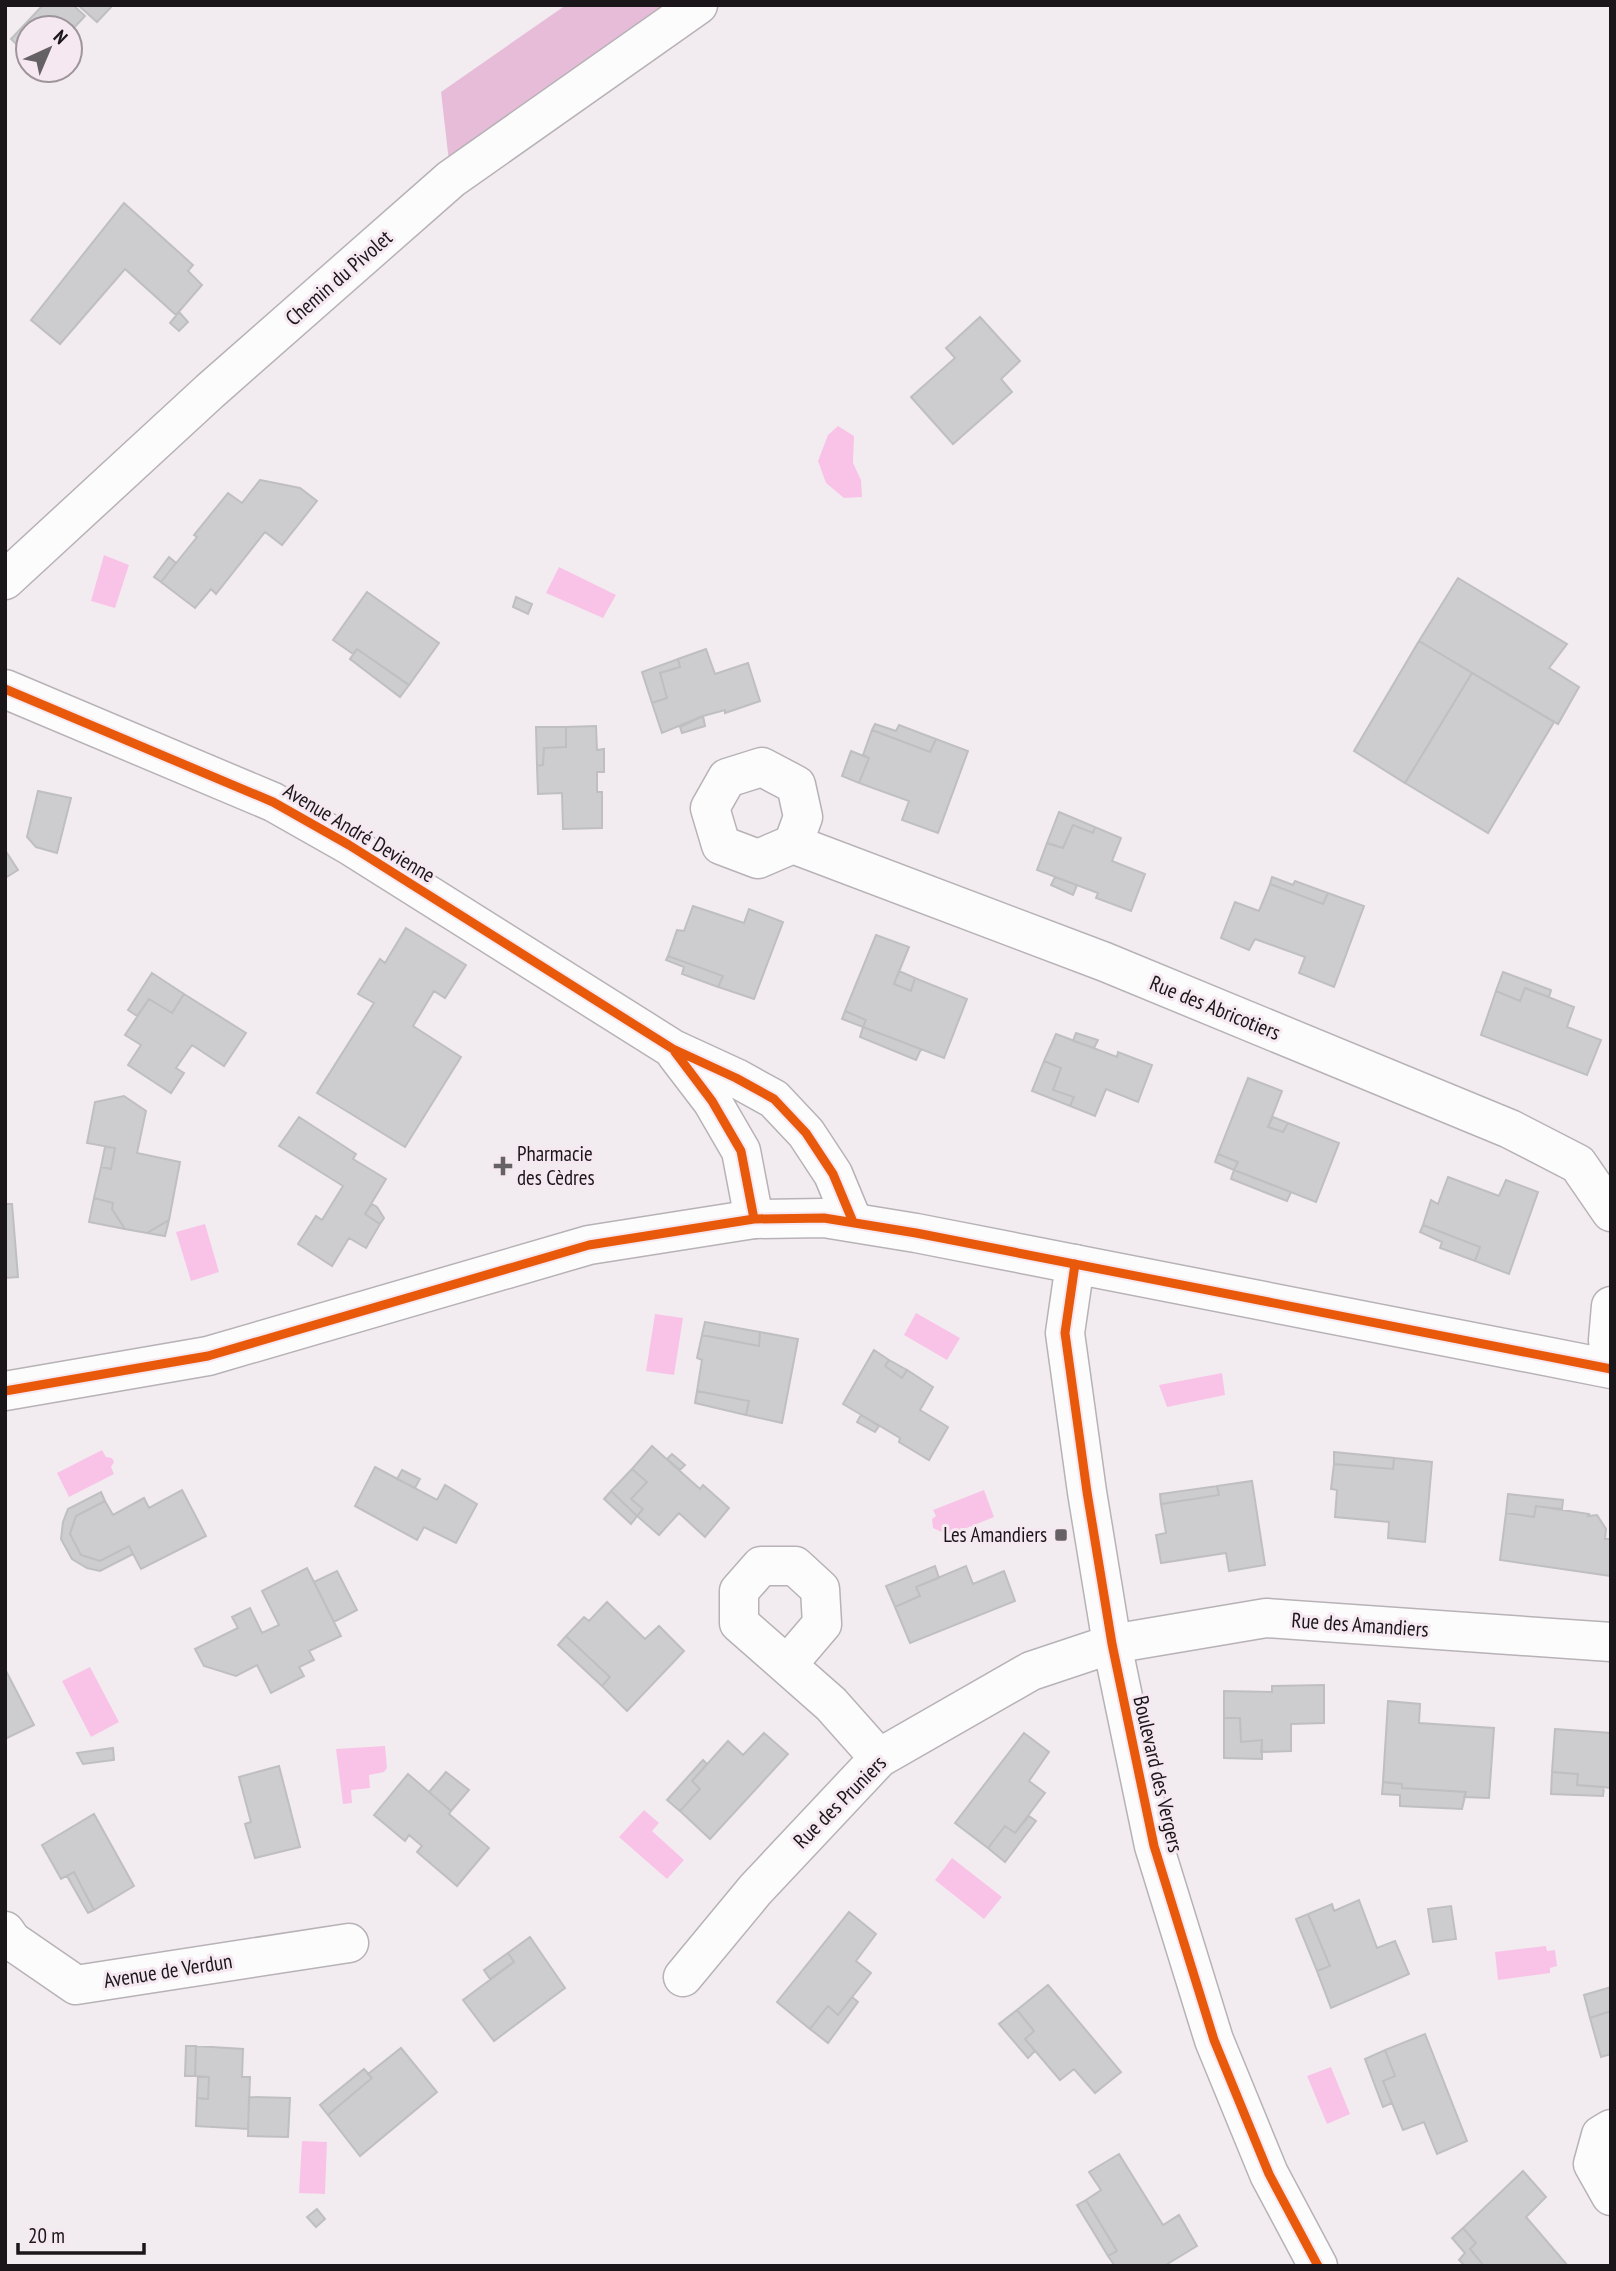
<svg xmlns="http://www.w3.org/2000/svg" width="1616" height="2271" font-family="'PT Sans Narrow',sans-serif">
<rect width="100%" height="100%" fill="#f2ecf0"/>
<path fill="#e6bcd9" d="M566,5h132l-247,174 -10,-87z"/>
<path fill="#f9c3e8" d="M838,426l16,10 -1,27 8,17 1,17 -18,1 -18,-15 -8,-22 10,-26z
M104,555l25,10 -14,43 -24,-7z
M559,567l57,28 -13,23 -57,-25z
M205,1224l14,48 -28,9 -15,-49z
M916,1313l44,25 -13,22 -43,-25z
M655,1314l28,4 -9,57 -28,-4z
M1222,1373l3,22 -58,12 -8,-22z
M102,1450l4,7 6,1 2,4 -3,5 3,7 -45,23 -12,-24z
M984,1490l10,27 -50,20 -2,-5 -9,-4 -1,-9 4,-3 -3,-6z
M90,1667l29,55 -28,15 -29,-56z
M385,1746l2,22 -3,4 -15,3 1,13 -19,2 1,13 -9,1 -7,-55z
M644,1810l15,13 -7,8 32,29 -17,19 -48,-42z
M952,1858l50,39 -18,22 -49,-39z
M1546,1946l1,5 8,-1 2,16 -7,2v5l-52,7 -3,-28z
M1331,2067l19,47 -23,10 -20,-48z
M302,2141l25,1 -2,52 -26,-1z"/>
<path fill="#cdcdcf" stroke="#bfbfc1" stroke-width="2" d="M43,5h30l12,11 -15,16v-4h-42v27l-17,-16z
M78,5h35l-16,17z
M124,203l69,62 -5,6 14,14 -26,30 -51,-46 -65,75 -29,-24z
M179,312l9,10 -9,9 -9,-8z
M980,317l40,44 -19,18 11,13 -59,52 -42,-47 44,-39 -9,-10z
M260,480l40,8 17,13 -35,44 -17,-13 -49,62 -5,-5 -16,19 -34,-26 36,-45 -3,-2 34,-42 14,10z
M169,557l7,6 -15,19 -7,-5z
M1458,578l109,66 -18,24 30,19 -21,37 -139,-83z
M367,592l72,51 -30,42 -52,-36 -4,5 -20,-14z
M516,597l16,7 -4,10 -15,-7z
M1419,641l53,32 -67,110 -51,-32z
M357,649l52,36 -9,12 -50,-38z
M706,649l9,25 33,-11 12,38 -35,12v-3l-22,6 -41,17 -10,-30 15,-5 -7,-25 20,-6 -2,-8z
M678,659l2,8 -20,6 7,25 -15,5 -10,-31z
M1472,673l82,49 -66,111 -83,-50z
M703,716l2,10 -23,7 -2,-6z
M875,724l21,7 3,-6 37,14 -6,13 -58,-22z
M596,726l1,24 7,-1v23h-7v20h5v36l-39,1 -1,-36 -24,1 -1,-28 6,-1 1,-17 22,-1v-20z
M536,727h30v20l-22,1 -1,17 -6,1z
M872,730l58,22 6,-13 32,12 -30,82 -36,-13 7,-19 -50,-18 10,-25 -6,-3z
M851,751l18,7 -10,25 -17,-7z
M38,791l33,7 -14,55 -21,-6 -9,-10z
M1059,812l36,15 -2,6 -20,-8 -10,23 -16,-5z
M1073,825l20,8 2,-6 26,11 -9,23 33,13 -14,37 -35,-13 2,-5 -61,-23 10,-27 16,5z
M5,850l13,20 -13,8z
M1055,877l22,8 -4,10 -22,-10z
M1272,877l21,8 2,-4 33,12 -5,11 -53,-20z
M1270,884l53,20 5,-11 36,13 -30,81 -35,-14 6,-16 -50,-18 -6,11 -28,-12 14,-36 24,9z
M693,906l51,17 5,-14 34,13 -29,77 -36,-12 5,-11 -55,-20 9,-26 7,1z
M406,928l60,37 -21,33 -11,-7 -21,35 48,31 -56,90 -88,-54 57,-90 -16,-9 22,-35 5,4z
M876,935l33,12 -15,37 17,7 4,-13 52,21 -23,59 -81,-31 3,-7 -21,-9z
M668,956l55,20 -5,11 -36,-13 2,-7 -18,-7z
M899,971l16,7 -4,13 -17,-7z
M1503,972l48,18 -2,7 -24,-9 -5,13 -24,-10z
M152,973l32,21 -12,19 -23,-14 -12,17 -9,-6z
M1525,988l49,19 -7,20 34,13 -14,35 -106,-40 15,-44 24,10z
M184,994l62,39 -22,33 -32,-21 -16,23 8,5 -13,20 -43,-28 13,-20 -16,-10 24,-36 23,14z
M845,1011l21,9 -3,7 -21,-8z
M863,1027l58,22 -5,11 -56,-23z
M1076,1033l22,7 -4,8 -21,-7z
M1056,1034l61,23 1,-5 34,13 -14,37 -32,-13 -11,27 -25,-10 4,-9 -21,-7 8,-22 -17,-7z
M1044,1061l17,7 -8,22 21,7 -4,9 -38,-15z
M1248,1078l34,13 -14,36 15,5 5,-9 51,20 -23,59 -82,-32 4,-8 -20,-8z
M124,1096l22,15 -9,42 43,9 -11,58 -22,13 -22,-4 -13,-20 1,-6 -19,-5 7,-31 10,2 4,-21 -28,-5 8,-41z
M299,1117l57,37 -3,5 33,20 -21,35 15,10 -14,24 -17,-10 -17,28 -34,-22 18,-28 6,4 21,-34 -64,-40z
M1273,1117l15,6 -5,9 -15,-5z
M105,1147l10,1 -4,21 -10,-2z
M1218,1154l20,8 -4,8 -19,-8z
M1234,1170l57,22 -4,9 -56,-22z
M1448,1177l51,19 7,-16 32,12 -29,82 -34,-13 5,-14 -57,-22 8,-25 7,4z
M94,1198l19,5 -1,6 13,20 -36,-7z
M5,1204h7l6,73 -13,1z
M372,1204l5,3 7,11 -4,6 -15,-10z
M169,1220l-4,16 -18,-3z
M1423,1225l57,22 -5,14 -35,-13 2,-6 -22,-10z
M705,1322l55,10 -1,14 -57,-11z
M760,1332l38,7 -16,84 -36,-8 3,-14 -52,-10 5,-31 -5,-2 5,-23 57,11z
M874,1350l15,10 -4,6 17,12 5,-8 26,17 -13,23 28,17 -19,33 -30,-18 1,-4 -57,-34z
M889,1360l18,10 -5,8 -17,-12z
M697,1391l52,10 -3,14 -51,-12z
M861,1415l18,11 -4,6 -18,-10z
M652,1446l48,43 3,-4 26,23 -24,29 -26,-24 -20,22 -22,-19 6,-7 -12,-10 16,-17 -15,-13z
M1334,1452l60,6 -1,11 -59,-5z
M672,1454l13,11 -5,5 -13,-11z
M1394,1458l38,4 -7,80 -37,-4 1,-16 -54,-5 2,-27 -6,-1 3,-25 59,5z
M375,1467l62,33 8,-15 32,19 -21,39 -32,-16 -7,13 -62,-34z
M632,1469l15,13 -16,17 12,10 -6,7 -26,-25z
M402,1470l18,9 -5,9 -18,-9z
M1252,1481l13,84 -36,6 -3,-18 -65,10 -5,-28 10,-2 -5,-29 58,-9 -2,-9z
M1217,1486l2,9 -58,9 -1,-10z
M182,1490l24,46 -65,33 -12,-23 -29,15 -19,-6 -11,-21 6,-18 29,-15 8,14 31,-17 5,10z
M611,1491l26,25 -6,8 -27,-25z
M101,1492l4,9 -29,15 -6,18 11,21 19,6 29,-15 4,8 -33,17 -13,-3 -15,-9 -11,-20 2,-17 5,-13z
M1508,1494l55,6 -1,9 -26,-3 -2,11 -28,-4z
M1536,1506l53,8 -1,2 9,-1 9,14 -1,10h6v37l-111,-16 6,-47 28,4z
M935,1566l4,12 -23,9 4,9 -25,11 -9,-21z
M966,1566l7,18 31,-13 11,30 -105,42 -15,-36 25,-11 -4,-9z
M307,1568l34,68 -32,15 5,9 -15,7 5,9 -33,17 -14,-28 -21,11 -32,-10 -9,-17 43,-21 -6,-11 18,-9 12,25 17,-8 -17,-34z
M337,1571l20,39 -23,12 -20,-40z
M607,1602l38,37 14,-13 25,25 -57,60 -25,-25 8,-9 -44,-41 18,-19 5,4z
M566,1636l44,41 -8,9 -44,-41z
M5,1669l29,56 -29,14z
M1324,1685v38l-33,1v27l-30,1 1,-12 -21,2 -1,-24h-16v-27l48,1v-6z
M1388,1701l32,3 -1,19 75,5 -5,70 -25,-1 2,-5 -64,-4v-4l-19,-2z
M1224,1718h16l1,24 21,-2v19l-38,-1z
M1555,1729l56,4v55l-34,-3 1,-11 -26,-2z
M764,1733l24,21 -78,85 -30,-28 20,-22 -8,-8 36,-40 15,14z
M1024,1733l25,19 -20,29 16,12 -30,40 -10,-7 -17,22 -33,-25z
M113,1748l1,12 -31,4 -6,-11z
M703,1760l4,4 -15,17 8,8 -20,22 -13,-11z
M279,1766l21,81 -45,11 -10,-34 6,-2 -12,-45z
M446,1772l23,18 -18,21 -22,-19z
M1552,1772l26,2 -1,11 27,2 -1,9 -52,-2z
M408,1774l43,37 -2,3 40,34 -32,38 -40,-34 5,-6 -13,-11 -4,6 -31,-26z
M1383,1782l19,2v4l64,4 -4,17 -62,-3v-11l-18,-1z
M94,1814l40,72 -40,24 -20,-38 -13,7 -19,-34z
M1029,1816l7,5 -31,41 -17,-14 17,-22 10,7z
M74,1872l20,38 -6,3 -21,-37z
M1359,1900l18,48 18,-7 14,33 -78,34 -14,-37 13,-5 -22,-52 24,-10 2,7z
M1451,1906l5,33 -23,3 -5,-33z
M849,1912l27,22 -20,27 15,12 -33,42 -10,-9 -18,23 -33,-27z
M1308,1914l22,52 -13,5 -21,-52z
M530,1937l35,51 -71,53 -31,-41 51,-38 -6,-9z
M508,1953l6,9 -24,17 -6,-9z
M1048,1985l73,87 -26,21 -21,-24 -14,11 -35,-41 9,-8 -17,-21z
M1611,1987v24l-21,7 -6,-23z
M852,1997l6,5 -30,41 -18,-14 18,-23 10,9z
M1017,2010l17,21 -9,8 10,12 -7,7 -29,-34z
M1611,2011v43l-10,3 -11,-39z
M1425,2034l42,107 -30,13 -13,-32 -21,8 -20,-49 12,-5 -10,-26z
M186,2046h10l-1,30h-10z
M196,2046l47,3 -1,28h8l-2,52 -52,-3 1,-28 11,1 1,-22 -14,-1z
M401,2048l36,44 -77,64 -32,-41 44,-37 -4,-4z
M1385,2050l10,26 -12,5 9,22 -9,4 -18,-48z
M364,2069l8,9 -44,37 -8,-10z
M198,2077h11l-1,22 -11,-1z
M249,2097l41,1 -2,39 -40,-1z
M1119,2154l44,71 16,-10 18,31 -33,20h-49l-7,-10 9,-5 -31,-51 15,-10 -12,-18z
M1523,2171l23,26 -20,20 42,49h-84l-14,-17 6,-6 -13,-15z
M1086,2200l31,51 -9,5 -31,-51z
M317,2209l8,10 -9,8 -9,-10z
M1463,2228l13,15 -6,6 14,17h-19l-6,-6 6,-7 -13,-15z"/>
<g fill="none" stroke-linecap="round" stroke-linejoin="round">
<g stroke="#b7b2b6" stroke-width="41">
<path id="minor" d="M5,580l205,-189 241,-212 247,-174
M762,767l34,18 7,32 -10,27 -35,15 -37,-14 -11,-37 17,-30z
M793,844l312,118 405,167 68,35 33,48
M1075,1264l-10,69 22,159 25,152 42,202 60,194 55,134 49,92
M1611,1306l-3,34 3,23
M787,1665l35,-41 -2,-35 -25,-23h-34l-22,25v32l92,81 48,54
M5,1931l7,10 64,44 273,-42
M683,1977l72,-87 124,-132 152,-87 81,-27 154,-26 345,24
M1611,2129l-10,6 -8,29 18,32"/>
</g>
<g stroke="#b7b2b6" stroke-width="41">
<path id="tertiary" d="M5,689l268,113 76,43 324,204 63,29 38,21 32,34 27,41 20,48
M676,1054l36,47 29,50 13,68"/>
</g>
<g stroke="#b7b2b6" stroke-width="41">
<path id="secondary" d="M5,1391l203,-35 381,-111 165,-26 70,-1 92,15 695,136"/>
</g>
<use href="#minor" stroke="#fdfcfd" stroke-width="38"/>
<use href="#tertiary" stroke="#fdfcfd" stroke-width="38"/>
<use href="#secondary" stroke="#fdfcfd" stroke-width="38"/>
<g stroke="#f6e8f1" stroke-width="13">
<path id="cycleway" d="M5,689l268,113 76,43 324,204 63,29 38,21 32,34 27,41 20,48
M675,1052l37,49 29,50 13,68
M1075,1264l-10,69 22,159 25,152 42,202 60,194 55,134 49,92
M5,1391l203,-35 381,-111 165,-26 70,-1 92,15 695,136"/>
</g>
<use href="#cycleway" stroke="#e8590c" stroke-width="9"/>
</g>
<g fill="#666164" stroke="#f6e8f1" stroke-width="2.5">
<path d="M499.5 1155.5h7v7h7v7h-7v7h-7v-7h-7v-7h7z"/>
<rect x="1054" y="1528" width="14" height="14" rx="3.5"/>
</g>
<g text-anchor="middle" stroke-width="6" stroke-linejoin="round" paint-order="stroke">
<g font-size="21" fill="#1a1619" stroke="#f6e8f1">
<text transform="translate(339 278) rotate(-41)" y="7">Chemin du Pivolet</text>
<text transform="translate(359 833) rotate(31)" y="7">Avenue André Devienne</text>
<text transform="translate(1215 1008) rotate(22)" y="7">Rue des Abricotiers</text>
<text transform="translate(1360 1625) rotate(4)" y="7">Rue des Amandiers</text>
<text transform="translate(1158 1774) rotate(77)" y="7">Boulevard des Vergers</text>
<text transform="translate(840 1802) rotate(-45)" y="7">Rue des Pruniers</text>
<text transform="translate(168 1971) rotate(-9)" y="7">Avenue de Verdun</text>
</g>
<g font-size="21" fill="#1a1619" stroke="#f6e8f1" text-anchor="start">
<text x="517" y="1161">Pharmacie<tspan x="517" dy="24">des Cèdres</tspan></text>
<text x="1047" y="1542" text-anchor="end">Les Amandiers</text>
</g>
</g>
<rect width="1616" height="2271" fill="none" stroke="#1a1619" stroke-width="14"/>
<g transform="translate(49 49) rotate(44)"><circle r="33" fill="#f6e8f1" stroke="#9e949b" stroke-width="2"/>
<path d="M0-5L12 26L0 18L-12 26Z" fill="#666164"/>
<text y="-10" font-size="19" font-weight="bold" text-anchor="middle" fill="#1a1619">N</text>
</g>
<path d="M18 2243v10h126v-10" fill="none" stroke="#1a1619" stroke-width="3.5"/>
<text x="28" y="2243" font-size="21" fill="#1a1619" stroke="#f6e8f1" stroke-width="5" paint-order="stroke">20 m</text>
</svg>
